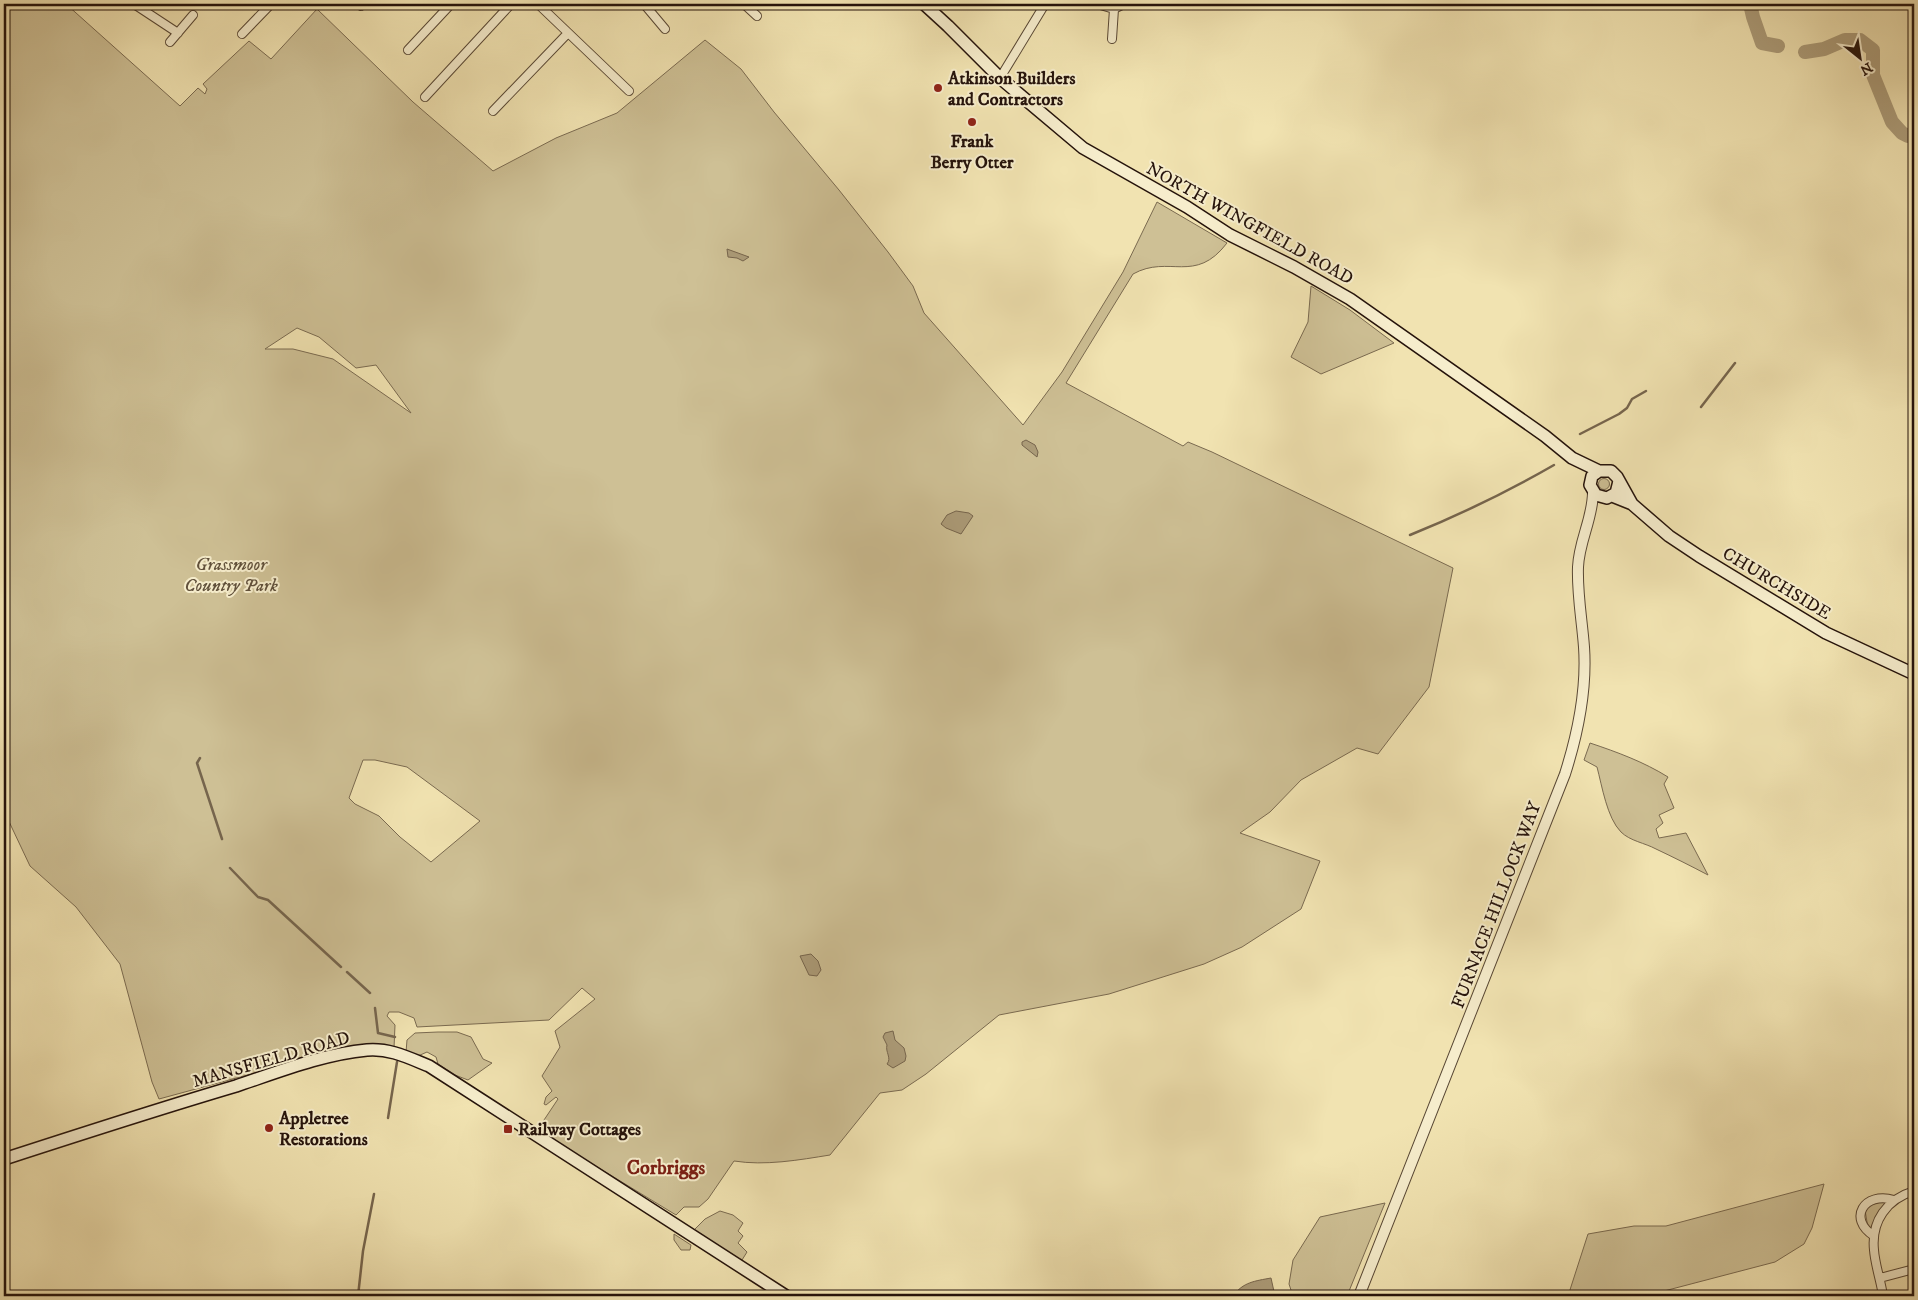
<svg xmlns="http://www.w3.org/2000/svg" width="1918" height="1300" font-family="'IM FELL DW Pica',serif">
<rect width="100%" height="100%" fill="#f1e3b1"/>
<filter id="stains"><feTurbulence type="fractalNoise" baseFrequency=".004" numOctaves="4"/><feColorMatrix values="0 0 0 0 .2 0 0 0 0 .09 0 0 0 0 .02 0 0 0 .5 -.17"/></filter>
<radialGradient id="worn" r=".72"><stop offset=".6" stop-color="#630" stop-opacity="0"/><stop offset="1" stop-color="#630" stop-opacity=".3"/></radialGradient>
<path fill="#cec095" stroke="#7a6a50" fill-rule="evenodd" d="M4,4h62l114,102 18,-18 7,6 2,-5 -4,-5 46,-43 22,18 46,-50 96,93 80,69 63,-33 61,-25 88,-73 36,29 33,43 65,78 49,62 25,34 11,27 99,112 39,-53 61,-100 34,-70 70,41c-32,42 -58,11 -94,31l-67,109 117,63 5,-4 24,10 241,116 -24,119 -51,67 -21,-6 -56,32 -31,32 -30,21 80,28 -19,48 -59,38 -38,17 -95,30 -110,21 -73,59 -24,16 -22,3 -50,62c-31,5 -65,11 -96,6l-26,38 -9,8h-15l-8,8 -110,-67 -28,-19 20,-30 -2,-2 -10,8 -2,-1 2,-7 6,-6 -10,-15 18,-29 -5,-16 40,-32 -13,-11 -33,32 -132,7 -3,-9 -15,-6h-10l-2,4 8,9 -1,23 -84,10 -151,41 -7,-17 -32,-118 -44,-57 -46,-41 -26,-55zM297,328l22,9 37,31 20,-3 35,48 -78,-54 -40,-10h-28zM363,760h12l32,7 73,54 -49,41 -31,-25 -21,-21 -24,-12 -6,-6z
M1311,286l39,24 44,33 -73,31 -30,-17 17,-35z
M1598.5 484a5.5 5.5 0 1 1 11 0a5.5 5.5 0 1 1-11 0Z
M1590,743c27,9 54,19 78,34l-4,7 10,24 -15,7 4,8 -7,6 3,9 27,-5 22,42c-17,-9 -35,-18 -52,-26 -11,-6 -26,-8 -35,-17 -14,-14 -19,-46 -24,-65l-13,-7z
M438,1032h19l14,5 12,22 9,4 -24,17 -13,-5 -17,-11 -2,-7 -9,-5 -9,4 -12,-4 1,-12 8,-7z
M1824,1184l-12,44 -8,16 -29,18 -130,34h-77l20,-62 46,-8h32z
M1884,1201l3,1 -12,16 -3,10h-4l-3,-18 4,-5z
M1385,1203l-38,93h-54l-4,-12 4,-24 27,-43z
M720,1211l13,4 10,8 -5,8 5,5 -5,7 9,9 -5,8 -15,-6 -34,-23 12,-12z
M674,1234l17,11 -1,5h-9l-7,-10z"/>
<path fill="#ac9c79" stroke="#76654d" d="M727,249l22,8 -6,4 -6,-3 -9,-1z
M1026,440l9,5 3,7 -1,5 -15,-12v-3z
M956,511l13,2 4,3 -12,18 -15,-6 -5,-4 6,-9z
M811,954l7,7 3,9 -4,6 -8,-1 -9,-19z
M893,1031l2,9 9,8 2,8 -1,5 -12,7 -6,-4c5,-6 -2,-12 0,-19l-4,-8 2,-4z
M1271,1278l4,18h-42c10,-14 22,-15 38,-18z"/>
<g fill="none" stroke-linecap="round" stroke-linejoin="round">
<path stroke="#76654d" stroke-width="2.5" d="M1701,407l34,-44
M1580,434l39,-20 8,-6 5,-9 14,-8
M1410,535c52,-21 97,-43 144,-70
M200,758l-3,5 25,76
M230,868l28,29 10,3 73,67
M347,972l23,21
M375,1008l3,25 17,4
M388,1118l9,-56
M358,1296l5,-45 11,-57"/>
<path stroke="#ac9c79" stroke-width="14" d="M1750,4l3,13 9,26 16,3
M1805,52l19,-3 21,-9h15l13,10v25l19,47 10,11 6,3h6"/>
<g stroke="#584734" stroke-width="10">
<path id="minor" d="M134,4l44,29
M538,4l91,87
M644,4l21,25
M744,4l13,12
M1097,4l17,5 10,-5
M361,6l1,-2
M242,34l29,-30
M1112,39l2,-30
M170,42l23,-27
M408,50l43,-46
M1000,78l45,-74
M425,97l86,-93
M493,111l75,-78
M1874,1236c-27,-17 -10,-45 20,-36
M1880,1278l34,-9
M1883,1296c-2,-15 -8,-31 -9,-46 -3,-29 13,-51 40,-59"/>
</g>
<g stroke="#584734" stroke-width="12">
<path id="tertiary" d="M1359,1296l206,-522c13,-41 22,-84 19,-127 -2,-27 -7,-53 -6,-80 1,-26 15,-49 15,-75"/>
</g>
<g stroke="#25130b" stroke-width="14">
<path id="secondary" d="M924,4l24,22 52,52 83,70 104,59 43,28 64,32 56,32 195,137 27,22 27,13
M1619,481l-3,12 -9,5 -11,-3 -6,-10 2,-9 7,-5h12l6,6 15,27
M1612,496l20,8 37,32 30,20 127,77 88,41
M4,1159c77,-25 154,-50 232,-73 42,-14 87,-32 131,-36 23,-2 42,8 62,16l357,230"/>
</g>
<use href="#minor" stroke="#f6edcc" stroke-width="8"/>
<use href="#tertiary" stroke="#f6edcc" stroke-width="10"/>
<use href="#secondary" stroke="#f6edcc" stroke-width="11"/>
</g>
<g fill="#8f2418" stroke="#f6edcc" stroke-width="2">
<circle cx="938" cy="88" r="5"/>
<circle cx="972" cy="122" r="5"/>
<circle cx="269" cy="1128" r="5"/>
<rect x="503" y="1124" width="10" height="10" rx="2.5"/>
</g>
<g text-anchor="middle" stroke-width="4" stroke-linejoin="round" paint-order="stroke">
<g font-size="18" font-weight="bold" fill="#25130b" stroke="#f6edcc" text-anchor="start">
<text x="948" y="84">Atkinson Builders<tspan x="948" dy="21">and Contractors</tspan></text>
<text x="972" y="147" text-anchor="middle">Frank<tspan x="972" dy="21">Berry Otter</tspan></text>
<text x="279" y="1124">Appletree<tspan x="279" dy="21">Restorations</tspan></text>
<text x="518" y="1135">Railway Cottages</text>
</g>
<g font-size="18" fill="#25130b" stroke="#f6edcc">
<text transform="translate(1250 223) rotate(29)" y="6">NORTH WINGFIELD ROAD</text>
<text transform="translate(1777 583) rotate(31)" y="6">CHURCHSIDE</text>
<text transform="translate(1496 905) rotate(-69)" y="6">FURNACE HILLOCK WAY</text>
<text transform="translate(271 1059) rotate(-16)" y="6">MANSFIELD ROAD</text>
</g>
<g font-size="18" font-style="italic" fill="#60503b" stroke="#f6edcc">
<text x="231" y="570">Grassmoor<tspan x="231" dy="21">Country Park</tspan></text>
</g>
<g font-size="20" font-weight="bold" fill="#7a1f14" stroke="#f6edcc">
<text x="666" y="1174">Corbriggs</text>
</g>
</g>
<rect width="1918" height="1300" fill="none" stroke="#f1e3b1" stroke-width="20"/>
<rect x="5" y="5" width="1908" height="1290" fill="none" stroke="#25130b" stroke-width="2.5"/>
<rect x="10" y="10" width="1898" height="1280" fill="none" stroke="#25130b"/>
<g transform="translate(1860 58) rotate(150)" stroke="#f6edcc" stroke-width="4" paint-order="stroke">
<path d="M0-4L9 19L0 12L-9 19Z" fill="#25130b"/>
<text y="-8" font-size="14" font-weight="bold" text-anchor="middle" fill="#25130b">N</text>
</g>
<rect width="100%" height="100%" filter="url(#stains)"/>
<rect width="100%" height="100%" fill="url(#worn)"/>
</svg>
